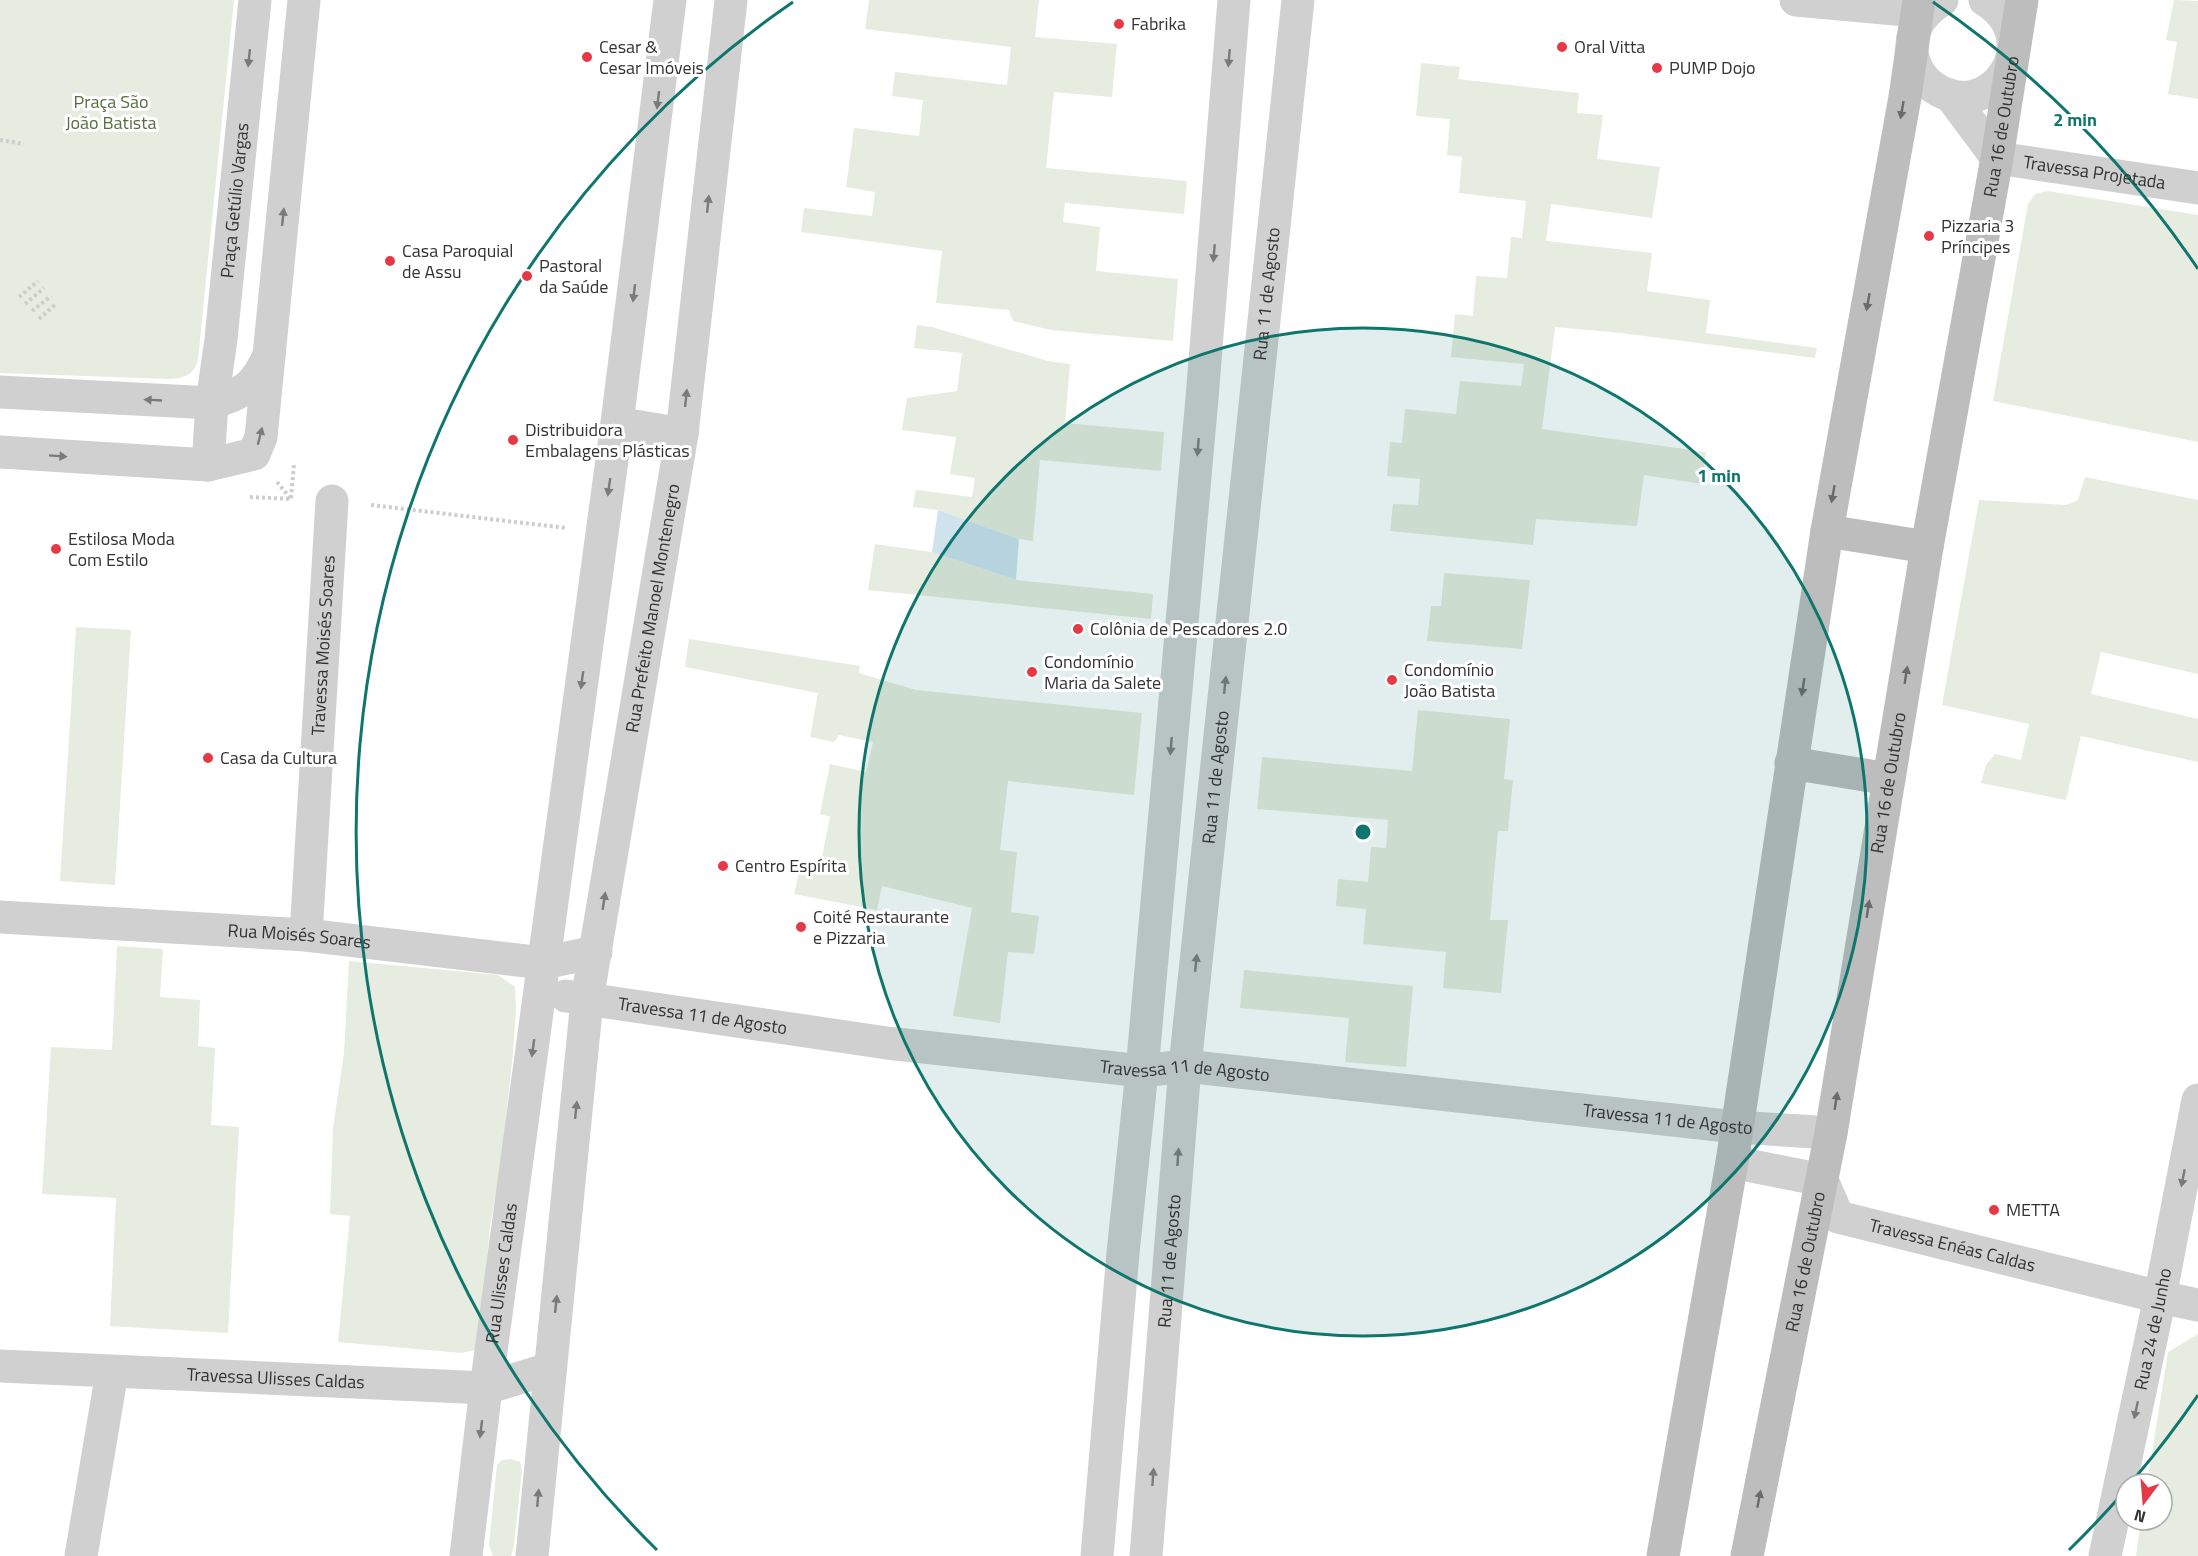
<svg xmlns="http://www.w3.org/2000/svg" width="2198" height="1556" font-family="'Titillium Web',sans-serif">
<rect width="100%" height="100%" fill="#fff"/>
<path fill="#e6ecdf" d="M0,0h234l-36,360c-4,15 -14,18 -28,19l-170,-6z
M869,0h170l-4,37 82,7 -5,53 -58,-5 -8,76 141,13 -3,33 -119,-11 -2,19 37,5 -4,44 82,8 -5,62 -122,-11 -38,-9 -4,-11 -73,-7 6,-52 -141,-19 3,-24 68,8 3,-24 -29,-5 8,-59 65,8 4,-36 -31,-4 3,-24 112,13 4,-38 -146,-18z
M2174,0l24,1v98l-30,-5 9,-52 -11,-2z
M1421,63l39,4 -2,12 121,14 -2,20 26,2 -6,44 63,8 -8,51 -101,-14 -5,37 106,12 -5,38 63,9 -4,33 111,15 -2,10 -194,-25 -66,-6 -13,102 164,23 -4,32 -58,-9 -7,51 -101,-7 -3,26 -143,-14 3,-27 25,1 2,-26 -33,-3 3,-34 12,1 3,-34 51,5 4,-33 61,5 3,-22 -73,-7 4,-43 18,2 3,-40 31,2 4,-41 11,1 4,-37 -67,-8 3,-36 -15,-2 3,-36 -34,-3z
M2047,191l151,24v227l-205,-41 35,-197 7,-10z
M917,325l15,2 116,34 22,3 -5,59 99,9 -3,39 -121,-11 -7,81 -14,-2 -81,-29 -25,-3 3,-17 56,7 3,-19 -25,-4 6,-37 -54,-7 5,-32 50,-7 5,-38 -48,-5z
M2085,477l113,23v174l-97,-22 -10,42 107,25v43l-117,-26 -15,64 -85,-17 5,-18 9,-11 26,6 8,-36 -87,-19 37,-205 87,5 12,-5z
M875,544l57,8 84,28 137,14 -2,25 -283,-29z
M1444,573l86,7 -8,69 -95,-8 4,-35h10z
M76,627l55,3 -16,255 -55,-4z
M689,639l171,27 -1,7 57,17 226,23 -8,82 -126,-14 -8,69 17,2 -6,60 28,4 -5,38 -26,-2 -8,71 -47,-7 19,-108 -90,-22 -5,24 -83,-16 6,-26 19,4 11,-55 -10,-3 10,-50 36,8 7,-30 -34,-7 -5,7 -24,-5 8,-44 -133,-26z
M1418,710l92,9 -6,60 9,1 -5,51h-10l-8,89h18l-7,73 -58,-5 3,-36 -83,-8 3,-35 -30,-3 2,-27 30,3 3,-35 15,1 2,-28 -131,-11 5,-52 150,14z
M117,946l46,3 -3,48 40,3 -2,46 17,2 -4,77 28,2 -11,206 -118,-7 6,-128 -74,-4 9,-147 61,3z
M349,961l149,14 17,12 1,22 -3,43 -12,116 -11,58 -11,123 -17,4 -124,-11 12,-126 -20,-2 3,-86 11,-75z
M1244,970l169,16 -7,81 -61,-5 4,-44 -109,-10z
M2198,1334v222h-62l5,-36h21v-36h-15l21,-132z
M511,1459l9,3 2,8 -8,75 -3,11h-18l-4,-11 8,-80 5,-5z"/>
<path fill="#cfe2ee" d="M938,510l81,29 -3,41 -84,-28z"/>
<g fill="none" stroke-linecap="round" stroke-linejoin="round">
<path stroke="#cdcdcd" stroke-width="4" stroke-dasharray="3 3" stroke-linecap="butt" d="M0,140l24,4
M19,297l19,-16
M25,304l19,-16
M32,311l19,-15
M39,319l18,-16
M277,482l14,17
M250,497l41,2 3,-35
M371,505l195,23"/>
<g stroke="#d0d0d0" stroke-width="33">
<path d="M1796,0l121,11"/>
<path d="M1942,0c-17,10 -31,27 -30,48 0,15 8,30 21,39 57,40 117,-47 52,-87"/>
<path id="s1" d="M1950,95l47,63 201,30"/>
<path d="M0,392l212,11c32,-11 43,-15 57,-48"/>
<path d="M617,423l65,11"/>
<path d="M0,452l208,13 46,-11 7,-17 43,-437"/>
<path id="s2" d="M208,465l4,-62 9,-64 34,-339"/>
<path id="s3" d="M0,917l306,18 237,28 53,-11"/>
<path id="s4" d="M306,935l26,-434"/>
<path id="s5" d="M566,996l321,47 255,28 43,-5 551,61 95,6"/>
<path id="s6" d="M1732,1162l90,18 16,37 322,80 38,8"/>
<path id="s7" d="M0,1366l486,22 63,-19"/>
<path d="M81,1556l31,-184"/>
<path id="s8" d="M466,1556l20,-168 131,-965 53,-423"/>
<path id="s9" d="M532,1556l55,-556 95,-566 49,-434"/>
<path d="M1097,1556l26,-303 19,-182 60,-673 32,-398"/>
<path id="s10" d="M1146,1556l39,-490 113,-1066"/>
<path id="s11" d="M2105,1556l55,-259 38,-197"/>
</g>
<g stroke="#bdbdbd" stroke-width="33">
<path d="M1827,531l100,16"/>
<path d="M1791,763l98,16"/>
<path d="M1663,1556l69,-394 95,-631 78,-434 14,-97"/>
<path id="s12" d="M1747,1556l84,-423 96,-586 70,-389 25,-158"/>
</g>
</g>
<defs><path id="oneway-solid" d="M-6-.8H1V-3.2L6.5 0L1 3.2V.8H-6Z" transform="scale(1.5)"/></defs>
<g fill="#7a7a7a">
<use href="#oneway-solid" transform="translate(249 58) rotate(96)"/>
<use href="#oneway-solid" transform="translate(1229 58) rotate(95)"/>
<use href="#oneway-solid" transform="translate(658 100) rotate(97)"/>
<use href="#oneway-solid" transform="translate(708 204) rotate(-84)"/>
<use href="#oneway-solid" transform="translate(283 217) rotate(-84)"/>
<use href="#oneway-solid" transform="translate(1214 253) rotate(95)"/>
<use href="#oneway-solid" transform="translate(634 293) rotate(97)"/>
<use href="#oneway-solid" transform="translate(686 398) rotate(-84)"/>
<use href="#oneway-solid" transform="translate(153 400) rotate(-177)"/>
<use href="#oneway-solid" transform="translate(260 436) rotate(-76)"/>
<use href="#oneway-solid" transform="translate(1198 447) rotate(95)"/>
<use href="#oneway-solid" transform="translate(58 456) rotate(4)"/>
<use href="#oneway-solid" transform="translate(609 487) rotate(98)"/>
<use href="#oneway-solid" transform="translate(582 680) rotate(98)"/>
<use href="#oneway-solid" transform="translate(1225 685) rotate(-84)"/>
<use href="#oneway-solid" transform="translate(1171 746) rotate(95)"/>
<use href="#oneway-solid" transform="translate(604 901) rotate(-81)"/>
<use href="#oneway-solid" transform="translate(1196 963) rotate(-84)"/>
<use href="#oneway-solid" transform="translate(533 1048) rotate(98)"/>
<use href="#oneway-solid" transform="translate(576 1110) rotate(-84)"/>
<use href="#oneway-solid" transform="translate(1178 1157) rotate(-86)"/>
<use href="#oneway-solid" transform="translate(2183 1178) rotate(101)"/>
<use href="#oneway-solid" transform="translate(556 1304) rotate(-84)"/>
<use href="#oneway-solid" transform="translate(2136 1410) rotate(102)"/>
<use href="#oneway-solid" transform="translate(481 1429) rotate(97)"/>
<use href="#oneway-solid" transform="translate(1153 1477) rotate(-86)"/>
<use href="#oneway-solid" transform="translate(538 1498) rotate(-85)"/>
</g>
<g fill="#6a6a6a">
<use href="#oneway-solid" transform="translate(1902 110) rotate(100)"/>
<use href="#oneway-solid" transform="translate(1868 302) rotate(100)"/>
<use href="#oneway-solid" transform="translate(1833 494) rotate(100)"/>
<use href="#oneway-solid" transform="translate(1906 675) rotate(-81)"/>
<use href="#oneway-solid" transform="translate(1803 687) rotate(99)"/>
<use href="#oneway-solid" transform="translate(1868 909) rotate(-81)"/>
<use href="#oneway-solid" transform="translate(1836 1101) rotate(-81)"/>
<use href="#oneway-solid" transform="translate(1759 1499) rotate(-79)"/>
</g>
<circle cx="1363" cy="832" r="504" fill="#0f766e" fill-opacity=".12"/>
<g fill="none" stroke="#0f766e" stroke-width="3">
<circle cx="1363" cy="832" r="504"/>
<path d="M2198 1395A1007 1007 0 0 1 2134 1479M2123 1493A1007 1007 0 0 1 2069 1550M657 1550A1007 1007 0 0 1 793 2M1933 2A1007 1007 0 0 1 2198 269"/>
</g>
<g fill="#e63946" stroke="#fff" stroke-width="2">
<circle cx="1119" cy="24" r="6"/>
<circle cx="1562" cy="47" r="6"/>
<circle cx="587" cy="57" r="6"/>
<circle cx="1657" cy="68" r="6"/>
<circle cx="1929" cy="236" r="6"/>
<circle cx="390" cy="261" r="6"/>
<circle cx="527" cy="276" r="6"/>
<circle cx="513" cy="440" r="6"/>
<circle cx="56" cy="549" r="6"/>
<circle cx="1078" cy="629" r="6"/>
<circle cx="1032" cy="672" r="6"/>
<circle cx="1392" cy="680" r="6"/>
<circle cx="208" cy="758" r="6"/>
<circle cx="723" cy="866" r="6"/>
<circle cx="801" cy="927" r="6"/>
<circle cx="1994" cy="1210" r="6"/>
</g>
<g text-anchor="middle" stroke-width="6" stroke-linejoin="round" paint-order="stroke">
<g font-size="18" fill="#333" stroke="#fff" text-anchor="start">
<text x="1131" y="30">Fabrika</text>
<text x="599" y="53">Cesar &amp;<tspan x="599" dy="21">Cesar Imóveis</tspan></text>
<text x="1574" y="53">Oral Vitta</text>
<text x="1669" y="74">PUMP Dojo</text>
<text x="1941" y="232">Pizzaria 3<tspan x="1941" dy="21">Príncipes</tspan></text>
<text x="402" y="257">Casa Paroquial<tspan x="402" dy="21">de Assu</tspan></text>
<text x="539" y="272">Pastoral<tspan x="539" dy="21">da Saúde</tspan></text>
<text x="525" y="436">Distribuidora<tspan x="525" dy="21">Embalagens Plásticas</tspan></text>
<text x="68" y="545">Estilosa Moda<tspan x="68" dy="21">Com Estilo</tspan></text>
<text x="1090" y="635">Colônia de Pescadores 2.0</text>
<text x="1044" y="668">Condomínio<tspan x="1044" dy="21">Maria da Salete</tspan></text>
<text x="1404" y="676">Condomínio<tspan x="1404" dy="21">João Batista</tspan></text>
<text x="220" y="764">Casa da Cultura</text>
<text x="735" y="872">Centro Espírita</text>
<text x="813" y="923">Coité Restaurante<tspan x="813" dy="21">e Pizzaria</tspan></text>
<text x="2006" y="1216">METTA</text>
</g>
<g font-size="18" fill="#56703f" stroke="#fff">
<text x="111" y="108">Praça São<tspan x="111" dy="21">João Batista</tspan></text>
</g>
<g font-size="18" fill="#333" stroke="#fff">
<text dy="6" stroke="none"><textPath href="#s12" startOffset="1452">Rua 16 de Outubro</textPath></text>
<text dy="6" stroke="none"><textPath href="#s1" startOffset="177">Travessa Projetada</textPath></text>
<text dy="6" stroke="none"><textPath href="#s2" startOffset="266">Praça Getúlio Vargas</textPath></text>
<text dy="6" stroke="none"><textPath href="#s10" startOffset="1268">Rua 11 de Agosto</textPath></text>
<text dy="6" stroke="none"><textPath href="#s9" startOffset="956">Rua Prefeito Manoel Montenegro</textPath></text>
<text dy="6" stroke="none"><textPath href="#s4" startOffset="290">Travessa Moisés Soares</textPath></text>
<text dy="6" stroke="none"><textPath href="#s10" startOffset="782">Rua 11 de Agosto</textPath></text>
<text dy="6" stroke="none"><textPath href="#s12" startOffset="786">Rua 16 de Outubro</textPath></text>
<text dy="6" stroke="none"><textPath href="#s3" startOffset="300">Rua Moisés Soares</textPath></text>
<text dy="6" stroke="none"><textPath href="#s5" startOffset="138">Travessa 11 de Agosto</textPath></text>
<text dy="6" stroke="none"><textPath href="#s5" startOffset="624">Travessa 11 de Agosto</textPath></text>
<text dy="6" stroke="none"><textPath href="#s5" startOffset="1110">Travessa 11 de Agosto</textPath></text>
<text dy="6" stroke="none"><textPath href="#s6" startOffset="250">Travessa Enéas Caldas</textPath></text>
<text dy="6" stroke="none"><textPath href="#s10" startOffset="296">Rua 11 de Agosto</textPath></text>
<text dy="6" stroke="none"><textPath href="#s12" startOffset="300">Rua 16 de Outubro</textPath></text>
<text dy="6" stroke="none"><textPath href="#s8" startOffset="285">Rua Ulisses Caldas</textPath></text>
<text dy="6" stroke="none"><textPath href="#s11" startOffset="232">Rua 24 de Junho</textPath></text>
<text dy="6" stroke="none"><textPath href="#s7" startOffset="276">Travessa Ulisses Caldas</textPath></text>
</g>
</g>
<circle cx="1363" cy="832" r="9" fill="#0f766e" stroke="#fff" stroke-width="3"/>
<g font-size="18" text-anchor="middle" font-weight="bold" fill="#0f766e" stroke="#fff" stroke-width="6" stroke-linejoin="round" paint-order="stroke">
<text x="2075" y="126">2 min</text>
<text x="1719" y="482">1 min</text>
</g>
<g transform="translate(2144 1502) rotate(196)"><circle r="28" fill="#ffffff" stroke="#adadad" stroke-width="1.5"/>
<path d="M0-4.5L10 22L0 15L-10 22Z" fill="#e63946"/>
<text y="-9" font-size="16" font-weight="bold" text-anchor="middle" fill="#333333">N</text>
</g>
</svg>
